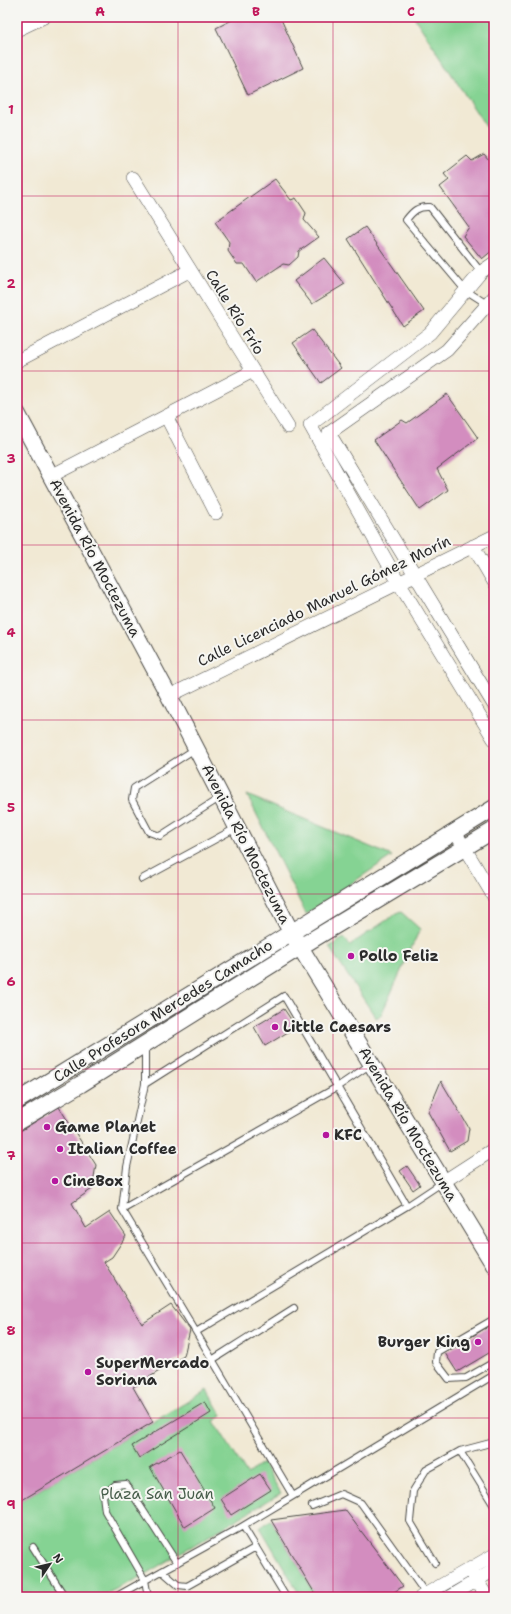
<svg xmlns="http://www.w3.org/2000/svg" width="511" height="1614" font-family="'Shantell Sans',sans-serif">
<rect width="100%" height="100%" fill="#f6f6f2"/>
<filter id="ink" filterUnits="userSpaceOnUse"><feTurbulence type="fractalNoise" baseFrequency=".025" numOctaves="2"/><feDisplacementMap in="SourceGraphic" scale="8" xChannelSelector="R" yChannelSelector="G"/><feConvolveMatrix kernelMatrix="1 2 1 2 8 2 1 2 1" color-interpolation-filters="sRGB"/></filter>
<filter id="wash" filterUnits="userSpaceOnUse"><feTurbulence type="fractalNoise" baseFrequency=".012" numOctaves="4" result="noise"/><feDisplacementMap in="SourceGraphic" scale="16" xChannelSelector="R" yChannelSelector="G"/><feGaussianBlur stdDeviation="0.9" result="paint"/><feColorMatrix in="noise" values="0 0 0 0 0 0 0 0 0 0 0 0 0 0 0 0 0 1.4 0 .05"/><feComposite in="paint" operator="in"/></filter>
<g filter="url(#wash)">
<rect width="100%" height="100%" fill="#f1e9d4"/>
<path fill="#85d393" stroke="#587f5f" d="M414,17h80v122z
M247,795l145,61 -86,58z
M400,911l20,18 -39,86 -5,3 -47,-71 15,-9 6,7z
M207,1390l15,26 -8,5 33,53 16,-11 18,30 -139,83 -42,21h-83v-94z
M271,1520l46,77h-16l-41,-70z"/>
<g id="blocks">
<path fill="#d38dbf" d="M238,17h42l23,51 -55,27 -32,-67z
M484,154l10,12v83l-12,10 -19,-23 6,-9 -29,-40 9,-7 -5,-6 23,-18 5,5z
M275,179l16,21 5,-2 10,15 -2,7 15,17 -20,14 -1,6 -9,8 -6,-1 -27,18 -12,-18h-7l-9,-13 1,-9 -14,-20z
M365,227l59,84 -21,15 -55,-87z
M324,258l21,26 -33,20 -18,-23z
M312,330l29,38 -20,15 -28,-40z
M447,394l31,44 -41,31 11,21 -28,20 -46,-70 28,-20 5,3z
M284,1009l12,18 -31,19 -11,-19z
M441,1081l28,47 -2,13 -17,10 -22,-39z
M59,1107l37,58 -4,24 -20,14 14,25 24,-16 16,24 -14,21 -8,5 38,62 29,-19 19,25 -6,26 -51,31 20,35 -136,81v-370z
M407,1166l13,19 -7,5 -13,-19z
M489,1326l5,9v15l-37,22 -12,-19z
M205,1402l6,11 -72,45 -7,-12z
M180,1450l35,58 -30,19 -35,-60z
M260,1474l11,16 -40,25 -10,-16z
M345,1510l58,76 -16,11h-70l-46,-77z"/>
</g>
</g>
<g filter="url(#ink)">
<use href="#blocks" fill-opacity="0" stroke="#494844" stroke-width="1"/>
<g fill="none" stroke-linecap="round" stroke-linejoin="round">
<g stroke="#494844" stroke-width="8">
<path id="service" d="M481,272l-51,-65c-12,-1 -17,4 -24,13l59,70 22,14
M195,749l-61,39 -2,12 17,32 11,4 61,-39
M142,879l94,-51
M145,1047v37l-18,83 -5,42 74,123
M145,1084l139,-88 123,210
M443,1182l-36,24 -211,126 97,164 201,-121
M122,1209l215,-122 34,-23
M494,1319l-57,33 -1,10 13,17 17,-1 28,-16
M212,1360l82,-52
M460,1451l34,55
M312,1506l29,-12 20,9 65,91
M33,1547l32,50
M435,1563l-25,-42 3,-30 13,-21 34,-19 34,-9
M162,1571l16,14 9,1 69,-39
M115,1597l128,-71
M148,1597l-3,-17 -40,-69 -2,-16 12,-10 11,-1 51,79
M286,1597l-43,-71 50,-30"/>
</g>
<g stroke="#494844" stroke-width="14">
<path id="minor" d="M17,30l27,-13
M133,178l155,249
M494,263l-13,9 -51,61 -120,92 89,158 95,156
M494,297l-47,53 -118,83 165,272
M17,361l172,-90
M166,416l50,97
M51,476l202,-105
M473,546l21,36
M169,696l325,-160
M455,832l39,65
M443,1182l51,-33
M472,1573l15,24
M421,1597l73,-42
M449,1597l45,-27"/>
</g>
<g stroke="#494844" stroke-width="18">
<path id="tertiary" d="M17,413l152,283 122,236 203,333
M17,1101l477,-293
M17,1122l64,-38 219,-137 194,-117"/>
</g>
<use href="#service" stroke="#fff" stroke-width="6"/>
<use href="#minor" stroke="#fff" stroke-width="13"/>
<use href="#tertiary" stroke="#fff" stroke-width="16"/>
</g>
</g>
<path fill="none" stroke="#c2185b" stroke-width="1" stroke-opacity="0.55" d="M178,17v1580M333,17v1580M17,196h477M17,371h477M17,545h477M17,720h477M17,894h477M17,1069h477M17,1243h477M17,1418h477"/>
<g fill="#b5179e" stroke="#f6f6f2" stroke-width="1.5">
<circle cx="351" cy="956" r="4"/>
<circle cx="275" cy="1027" r="4"/>
<circle cx="47" cy="1127" r="4"/>
<circle cx="326" cy="1135" r="4"/>
<circle cx="60" cy="1149" r="4"/>
<circle cx="55" cy="1181" r="4"/>
<circle cx="478" cy="1342" r="4"/>
<circle cx="88" cy="1372" r="4"/>
</g>
<g text-anchor="middle" stroke-width="4" stroke-linejoin="round" paint-order="stroke">
<g font-size="15" fill="#2b2b2b" stroke="#f6f6f2">
<text transform="translate(235 312) rotate(58)" y="5">Calle Río Frío</text>
<text transform="translate(95 558) rotate(62)" y="5">Avenida Río Moctezuma</text>
<text transform="translate(324 601) rotate(-26)" y="5">Calle Licenciado Manuel Gómez Morín</text>
<text transform="translate(246 844) rotate(63)" y="5">Avenida Río Moctezuma</text>
<text transform="translate(163 1011) rotate(-32)" y="5">Calle Profesora Mercedes Camacho</text>
<text transform="translate(408 1124) rotate(59)" y="5">Avenida Río Moctezuma</text>
</g>
<g font-size="15" font-weight="bold" fill="#2b2b2b" stroke="#f6f6f2" text-anchor="start">
<text x="359" y="961">Pollo Feliz</text>
<text x="283" y="1032">Little Caesars</text>
<text x="55" y="1132">Game Planet</text>
<text x="334" y="1140">KFC</text>
<text x="68" y="1154">Italian Coffee</text>
<text x="63" y="1186">CineBox</text>
<text x="470" y="1347" text-anchor="end">Burger King</text>
<text x="96" y="1368">SuperMercado<tspan x="96" dy="17">Soriana</tspan></text>
</g>
<g font-size="15" fill="#465d4a" stroke="#f6f6f2">
<text x="157" y="1499">Plaza San Juan</text>
</g>
</g>
<rect width="511" height="1614" fill="none" stroke="#f6f6f2" stroke-width="44"/>
<g transform="translate(50 1564) rotate(55)" stroke="#f6f6f2" stroke-width="3" paint-order="stroke">
<path d="M0-3L7 15L0 10L-7 15Z" fill="#2b2b2b"/>
<text y="-6" font-size="11" font-weight="bold" text-anchor="middle" fill="#2b2b2b">N</text>
</g>
<rect x="22" y="22" width="467" height="1570" fill="none" stroke="#c2185b" stroke-width="1.5"/>
<g font-size="13" text-anchor="middle" font-weight="bold" fill="#c2185b">
<text x="100" y="16">A</text>
<text x="256" y="16">B</text>
<text x="411" y="16">C</text>
<text x="11" y="114">1</text>
<text x="11" y="288">2</text>
<text x="11" y="463">3</text>
<text x="11" y="637">4</text>
<text x="11" y="812">5</text>
<text x="11" y="986">6</text>
<text x="11" y="1160">7</text>
<text x="11" y="1335">8</text>
<text x="11" y="1509">9</text>
</g>
</svg>
